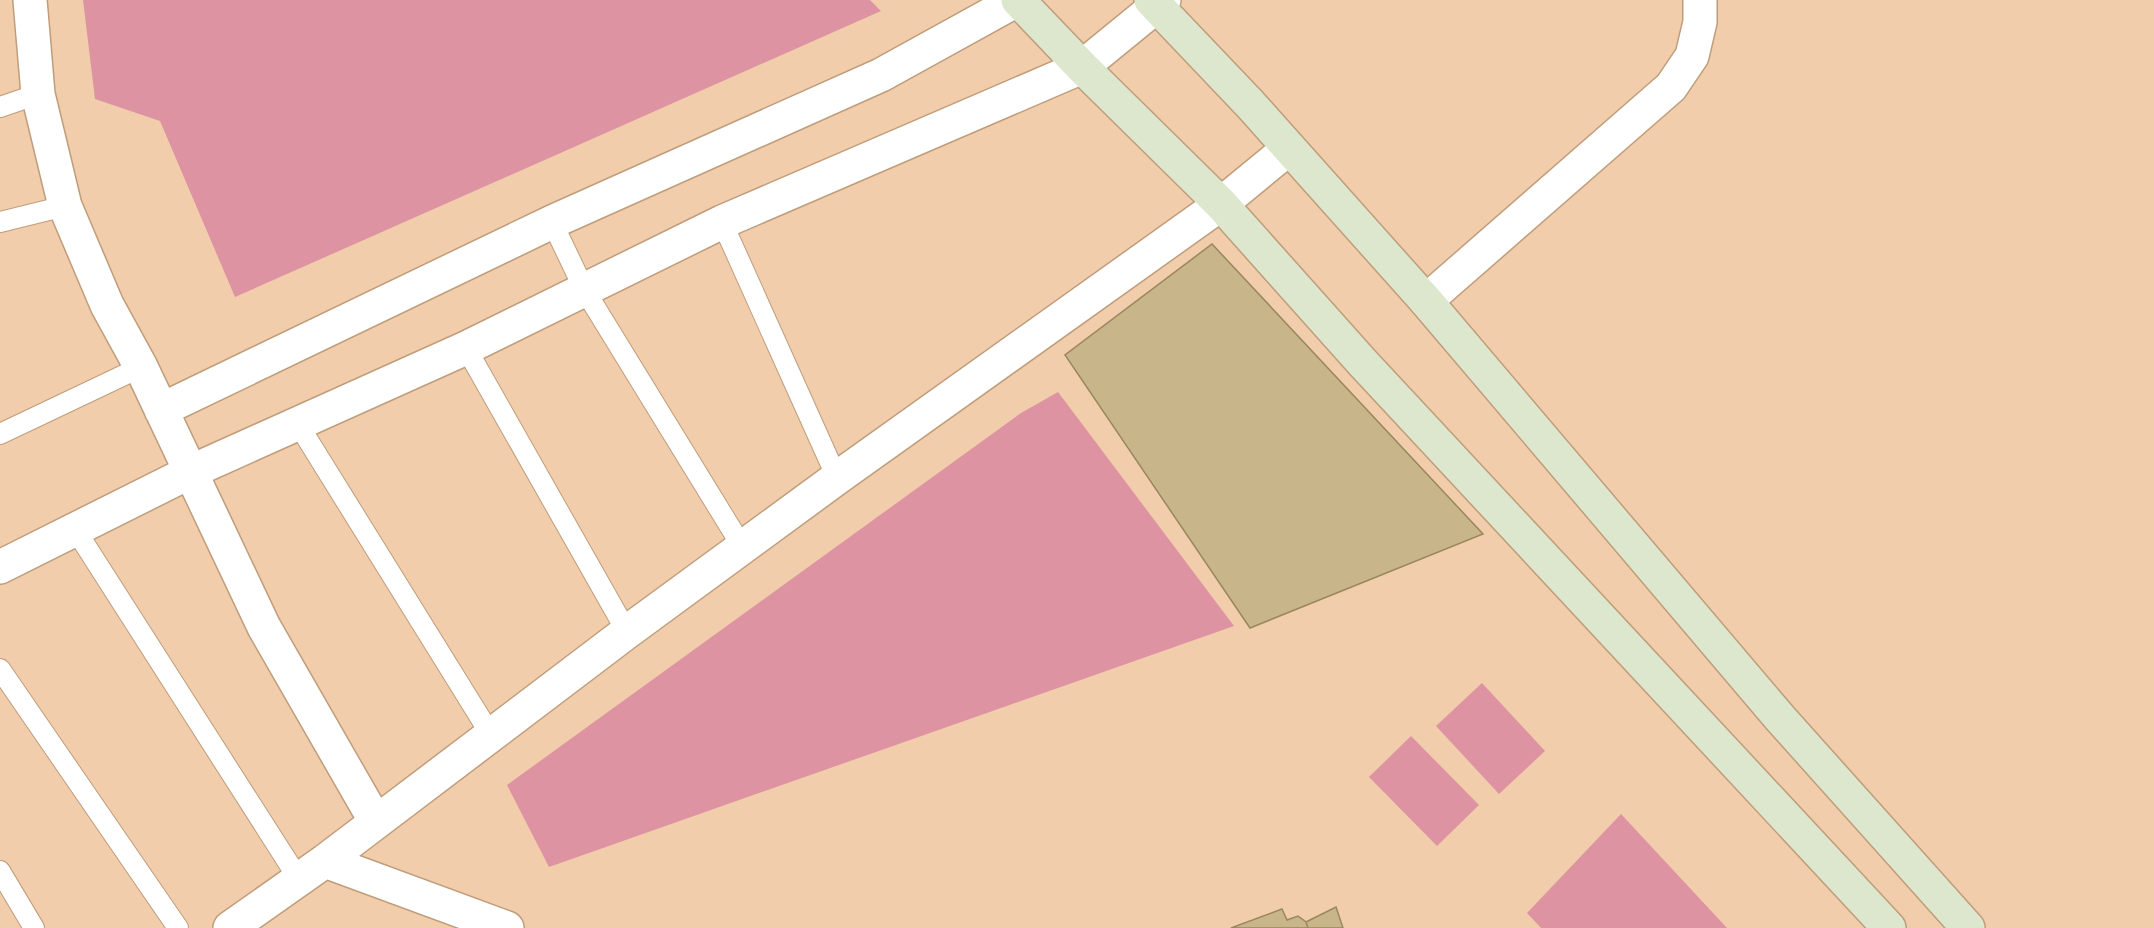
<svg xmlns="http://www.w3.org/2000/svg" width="2154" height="928" font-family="'IBM Plex Sans',sans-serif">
<rect width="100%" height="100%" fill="#f1cdab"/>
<path fill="#dd93a2" d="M83,0h787l11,11 -646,286 -75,-176 -65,-22z
M1058,392l176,234 -685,241 -42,-82 514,-372z
M1482,683l63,68 -46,43 -63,-68z
M1411,736l68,69 -42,41 -68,-69z
M1621,814l106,114h-186l-14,-15z"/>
<path fill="#c8b58a" stroke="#99875e" stroke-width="1.5" d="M1212,244l271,290 -233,94 -185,-273z
M1336,907l7,21h-35l-2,-6z
M1282,909l5,11 11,-4 8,6 2,6h-77z"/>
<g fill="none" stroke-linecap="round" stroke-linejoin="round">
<g stroke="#bf9d7b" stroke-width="22">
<path id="lane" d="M0,107l38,-13
M0,222l65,-16
M552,222l32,67 159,259
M722,222l115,256
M466,348l161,284
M298,424l193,311
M0,434l141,-67
M75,529l223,349
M0,669l178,259
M0,871l34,57"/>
</g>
<g stroke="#bf9d7b" stroke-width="36">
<path id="street" d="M30,0l8,94 27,112 42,99 34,62 123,260 112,195
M1426,301l245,-214 21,-31 8,-34v-22
M161,410l391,-188 329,-147 136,-75
M0,567l190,-95 276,-124 256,-126 360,-155 82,-67
M325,861l182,67
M230,928l95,-67 302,-229 210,-154 384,-274 67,-55"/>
</g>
<g stroke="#bf9d7b" stroke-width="36">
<path id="secondary" d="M1018,0l64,67 139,137 141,158 527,566
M1151,0l99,104 176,197 354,417 188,210"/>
</g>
<use href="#lane" stroke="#fff" stroke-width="20"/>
<use href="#street" stroke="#fff" stroke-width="33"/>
<use href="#secondary" stroke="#dde7cd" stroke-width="33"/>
</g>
</svg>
